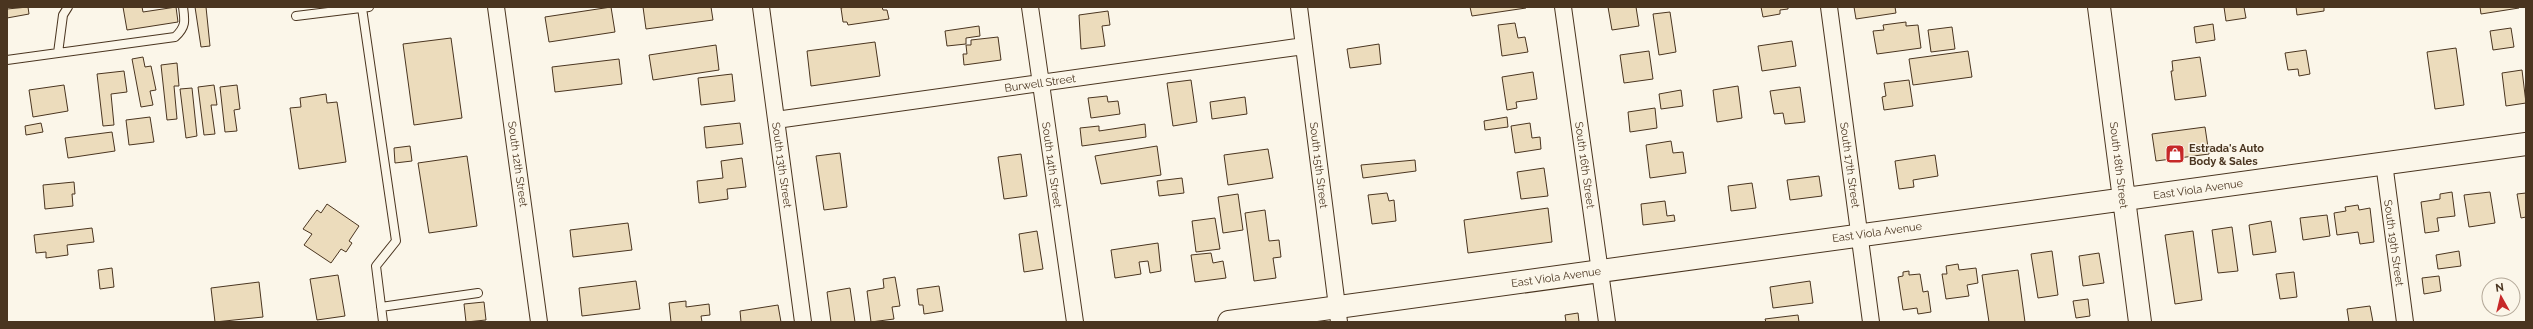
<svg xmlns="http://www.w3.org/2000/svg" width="2533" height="329" font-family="Raleway,sans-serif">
<rect width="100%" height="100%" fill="#fbf6e9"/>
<path fill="#ecdcbc" stroke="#4a3520" d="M28,7l1,7 -22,4v-9z
M123,7h19l1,5 33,-5 2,15 -51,8z
M195,7h11l4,39 -9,1z
M611,7l4,25 -66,10 -4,-25z
M643,7h68l2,13 -67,9z
M845,7h37l1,3h4l2,9 -41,6 -1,-3h-4l-2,-14z
M1470,7h56v1l-54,8z
M1608,7h28l3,19 -27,4z
M1761,7h27v2l-8,1v4l-17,3z
M1854,7h41l1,6 -40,6z
M2224,7h20l2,11 -20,3z
M2296,7h28v4l-27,4z
M2480,7h39v1l-38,6z
M1108,11l2,14 -8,1 3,20 -24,3 -2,-34z
M1670,12l6,40 -17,3 -6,-41z
M1906,22v4l12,-1 3,23 -44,6 -4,-23 11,-1 -1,-5z
M1515,23l3,15 7,-1 3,15 -26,4 -4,-31z
M2213,24l2,16 -19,3 -2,-16z
M979,26l1,10 -14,2v6l-19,2 -2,-15z
M1952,27l3,22 -24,3 -3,-22z
M2511,28l3,19 -21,3 -3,-19z
M998,37l3,23 -37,5 -1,-11h4l-1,-9h5v-5z
M451,38l11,80 -48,7 -11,-81z
M1792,41l4,25 -34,5 -4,-25z
M875,42l5,34 -69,10 -4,-35z
M1379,44l2,20 -31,4 -3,-19z
M716,45l3,25 -66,10 -4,-25z
M2456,48l8,57 -29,4 -8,-57z
M2306,50l4,24 -11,2 -1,-7 -10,1 -3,-17z
M1649,51l4,28 -29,4 -4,-28z
M1968,51l4,26 -59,8 -4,-26z
M143,57l2,10 6,-1 5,24 -6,1 3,14 -12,2 -9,-48z
M2200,57l6,39 -31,4 -4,-29h2l-1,-10z
M619,59l3,25 -67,8 -3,-25z
M177,63l2,23h-5l3,33 -10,1 -6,-55z
M2522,70l4,33 -20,3 -4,-33z
M124,71l3,21 -16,2 3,31 -11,1 -6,-52z
M1533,72l4,27 -21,3 1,6 -10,2 -5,-33z
M732,74l3,27 -34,4 -3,-27z
M1191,80l6,42 -24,4 -6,-43z
M1909,80l4,26 -29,4 -2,-13 4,-1 -2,-13z
M64,85l4,26 -35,6 -4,-27z
M214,85l3,20h-6l4,29 -11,1 -6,-48z
M237,85l3,24 -6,1 3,21 -12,1 -5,-45z
M1738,86l4,32 -25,4 -4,-32z
M1800,87l5,35 -20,2 -2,-11 -9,1 -4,-23z
M192,88l5,48 -11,2 -6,-49z
M1681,90l2,16 -22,3 -2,-15z
M326,94l1,9 10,-1 9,60 -47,7 -9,-61 11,-1 -1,-9z
M1107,96l1,6 10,-1 2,13 -29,4 -3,-20z
M1245,97l2,17 -35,5 -2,-17z
M1655,108l2,20 -27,4 -2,-20z
M150,117l4,25 -25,3 -3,-25z
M1507,117l1,10 -23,3 -1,-9z
M41,123l2,9 -17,3 -1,-9z
M740,123l3,21 -37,4 -2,-21z
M1530,123l2,15 8,-1 1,12 -26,4 -4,-27z
M1145,124l1,13 -64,9 -2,-18 19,-2v5z
M2205,127l4,27 -53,7 -4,-27z
M112,132l3,19 -47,7 -3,-20z
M1671,141l2,12 10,-1 3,21 -36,5 -4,-33z
M410,146l2,15 -17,2 -1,-15z
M1157,146l4,29 -60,9 -6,-28z
M1268,149l5,29 -45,7 -4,-30z
M840,153l7,54 -23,3 -8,-54z
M1021,154l6,42 -23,3 -6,-42z
M1935,155l3,21 -25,4 1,7 -15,2 -4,-28z
M467,156l10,70 -48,7 -11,-70z
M742,158l4,29 -19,2 1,10 -29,4 -2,-22 26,-3 -2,-17z
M1415,160l1,11 -53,7 -2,-13z
M1544,168l4,28 -27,3 -4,-27z
M1819,176l3,20 -32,4 -3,-20z
M1182,178l2,15 -25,3 -2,-15z
M74,182l1,12h-3l1,12 -28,3 -2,-24z
M1752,183l4,25 -25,3 -3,-25z
M2452,192l3,24 -18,2 2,13 -14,2 -4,-31 19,-3v-5z
M2490,192l5,31 -26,4 -5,-32z
M1387,193l2,8 5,-1 2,21 -24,3 -4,-29z
M2526,193v24l-5,1 -4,-24z
M1238,194l5,36 -20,3 -5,-36z
M1665,201l2,15 7,-1 1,6 -32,4 -2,-21z
M327,204l32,22 -10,15 3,2 -6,9 -5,-3 -10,14 -27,-18 8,-11 -9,-5 14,-19 4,3z
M2358,205l1,5 11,-2 4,34 -14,2 -2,-12 -21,3 -3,-22 12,-2 -1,-4z
M1548,208l4,34 -84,11 -4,-33z
M1265,210l4,31 10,-1 2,17 -8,1 3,20 -22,3 -9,-68z
M2327,215l3,21 -27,4 -3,-22z
M1215,218l5,31 -24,3 -4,-31z
M2271,221l5,31 -23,3 -4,-30z
M628,223l4,27 -59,7 -3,-27z
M2232,227l6,44 -20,2 -6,-43z
M92,228l2,14 -27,3 1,10 -22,3v-6l-10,1 -2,-18z
M1037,231l6,38 -19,3 -5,-38z
M2193,231l9,69 -27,4 -10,-69z
M1158,243l3,28 -11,2 -2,-12 -9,1 2,12 -26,4 -4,-28z
M2052,251l6,44 -20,3 -7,-44z
M2459,251l2,15 -23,3 -2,-14z
M1211,253l2,10 10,-2 3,17 -31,4 -4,-27z
M2099,253l5,30 -21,3 -4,-30z
M1958,264l1,6 17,-2 2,15 -11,2 2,11 -23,3 -4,-25h5l-1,-8z
M112,268l2,19 -14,2 -2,-19z
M2018,270l7,52h-36l-7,-47z
M1909,271v4l11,-1 3,18 5,-1 3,21 -13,2 -1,-6 -14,2 -5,-33 5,-1v-4z
M2294,272l3,25 -17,2 -4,-25z
M338,275l7,41 -28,4 -7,-41z
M2439,276l2,15 -17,3 -2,-16z
M895,277l5,29 -8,1 2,12 -23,3 -4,-31 17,-3 -1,-9z
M636,281l4,28 -58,7 -3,-28z
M1810,281l3,22 -40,5 -3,-21z
M259,282l4,35 -48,5 -4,-34z
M939,286l4,25 -19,3 -1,-9h-4l-2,-16z
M850,288l5,34h-24l-4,-30z
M2088,299l2,17 -14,2 -3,-17z
M686,301v6l23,-3 1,11 -9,1 1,6h-31l-2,-19z
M484,302l2,18 -20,2 -2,-18z
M778,305l3,17h-40l-1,-11z
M2370,306l3,16h-24l-2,-13z
M1578,313l1,9h-13l-1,-7z
M1798,315l1,7h-33l-1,-3z"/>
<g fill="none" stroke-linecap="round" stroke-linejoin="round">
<g stroke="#4a3520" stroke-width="10">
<path id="lane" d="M362,8l34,233 -20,25 7,56
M296,16l73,-9
M58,53l5,-38 5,-8
M7,60l168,-23c11,-10 10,-16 8,-30
M381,307l97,-14"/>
</g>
<g stroke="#4a3520" stroke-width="18">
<path id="street" d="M496,7l43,315
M761,7l42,315
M1030,7l45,315
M1299,7l40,315
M1563,7l44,315
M1829,7l42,315
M776,120l528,-74
M2384,163l21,159"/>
</g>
<g stroke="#4a3520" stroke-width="24">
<path id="secondary" d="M2099,7l41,315
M1229,322l1297,-178"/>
</g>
<use href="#lane" stroke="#fbf6e9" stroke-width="8"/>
<use href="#street" stroke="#fbf6e9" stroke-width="16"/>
<use href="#secondary" stroke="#fbf6e9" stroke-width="22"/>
</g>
<defs>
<g id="shop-square" transform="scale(1)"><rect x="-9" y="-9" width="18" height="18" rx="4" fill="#c62828" stroke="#fbf6e9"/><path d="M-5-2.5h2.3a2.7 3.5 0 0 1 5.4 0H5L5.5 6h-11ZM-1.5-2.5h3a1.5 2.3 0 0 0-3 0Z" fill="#fff"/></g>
</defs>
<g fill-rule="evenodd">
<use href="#shop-square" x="2175" y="154"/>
</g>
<g text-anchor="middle" stroke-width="3" stroke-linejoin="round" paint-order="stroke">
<g font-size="11" fill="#4a3520" stroke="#fbf6e9">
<text transform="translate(1040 83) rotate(-8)" y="4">Burwell Street</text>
<text transform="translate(518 164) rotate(82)" y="4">South 12th Street</text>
<text transform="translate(782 165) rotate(82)" y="4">South 13th Street</text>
<text transform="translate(1052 165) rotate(82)" y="4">South 14th Street</text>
<text transform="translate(1319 165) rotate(83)" y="4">South 15th Street</text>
<text transform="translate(1585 165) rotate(82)" y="4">South 16th Street</text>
<text transform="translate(1850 165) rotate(82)" y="4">South 17th Street</text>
<text transform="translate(2119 165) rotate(83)" y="4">South 18th Street</text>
<text transform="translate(2198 189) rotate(-8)" y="4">East Viola Avenue</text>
<text transform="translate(1877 232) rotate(-8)" y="4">East Viola Avenue</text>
<text transform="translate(2394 243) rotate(82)" y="4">South 19th Street</text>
<text transform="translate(1556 277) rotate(-8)" y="4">East Viola Avenue</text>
</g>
<g font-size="11" font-weight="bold" fill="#4a3520" stroke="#fbf6e9" text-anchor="start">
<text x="2189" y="152">Estrada's Auto<tspan x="2189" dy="13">Body &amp; Sales</tspan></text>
</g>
</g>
<rect width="2533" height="329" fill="none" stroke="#4a3520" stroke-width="16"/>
<g transform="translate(2501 297) rotate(352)"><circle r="19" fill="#fbf6e9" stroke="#b4a999"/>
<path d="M0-3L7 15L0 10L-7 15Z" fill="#c62828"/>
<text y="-6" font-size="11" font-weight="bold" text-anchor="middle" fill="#4a3520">N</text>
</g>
</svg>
